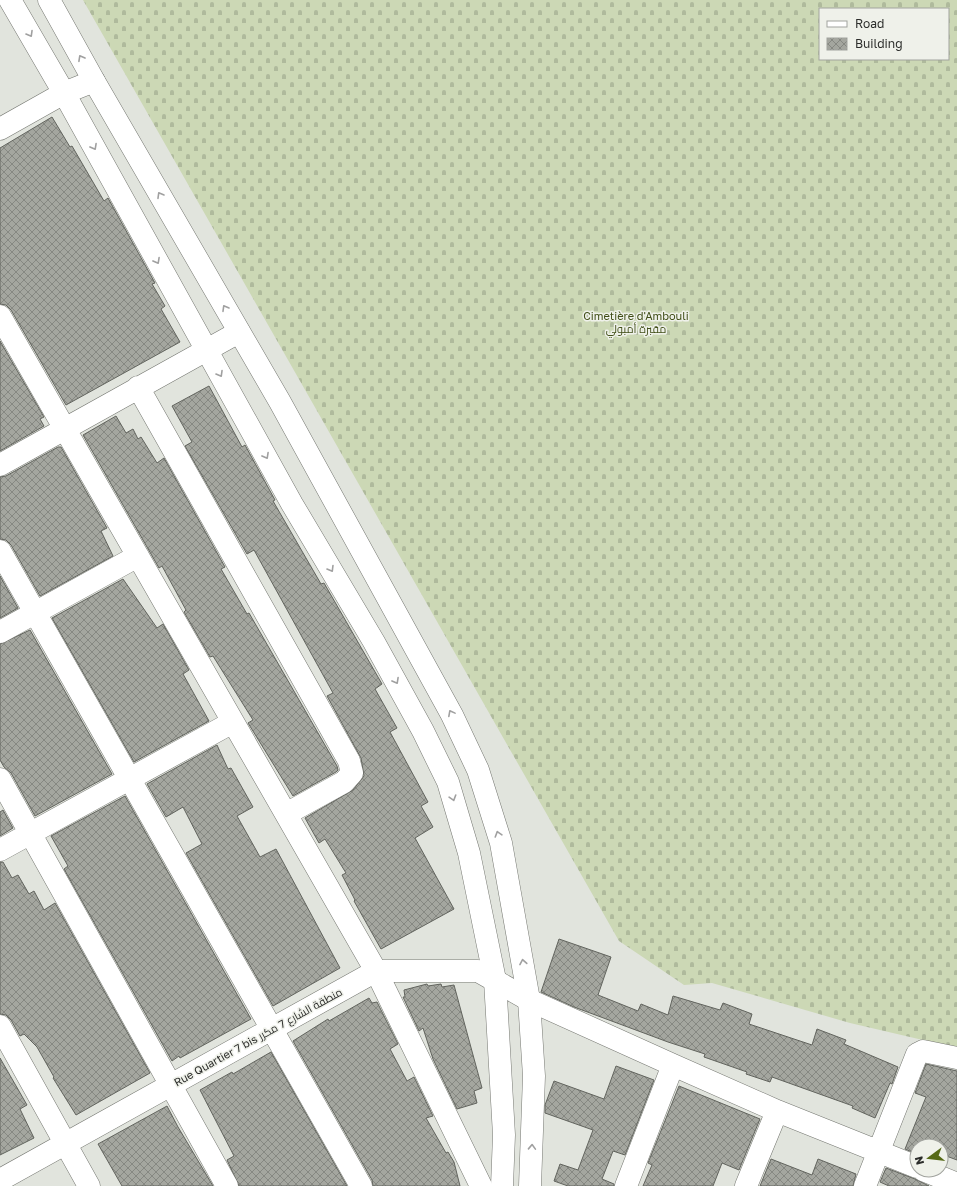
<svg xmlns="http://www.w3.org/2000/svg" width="957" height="1186" font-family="'Golos Text',Cairo,sans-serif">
<defs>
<pattern id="cemetery-stones" width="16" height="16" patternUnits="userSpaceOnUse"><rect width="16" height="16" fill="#ccd8b5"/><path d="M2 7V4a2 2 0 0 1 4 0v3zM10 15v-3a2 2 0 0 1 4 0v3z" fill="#afba9c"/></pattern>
<pattern id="building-cross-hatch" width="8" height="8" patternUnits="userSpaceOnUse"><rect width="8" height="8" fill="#a4a69f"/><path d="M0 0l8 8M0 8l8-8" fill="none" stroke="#868882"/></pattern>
</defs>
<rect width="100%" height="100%" fill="#e1e4dd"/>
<path fill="url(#cemetery-stones)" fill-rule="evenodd" d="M83,0h874v1048l-107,-25 -138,-40 -28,2 -65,-44zM820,9h128v50h-128z"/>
<path fill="url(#building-cross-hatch)" stroke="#62645e" d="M52,117l18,30 2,-1 32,55 4,-3 47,85 -3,1 13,22 -4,3 19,33 -114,63 -55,-95 -5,-5 -6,-1v-156z
M0,341l44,76 -4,2 4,7 -44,25z
M209,386l33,61 3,-2 30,55 -2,1 48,83 3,-1 58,101 -7,5 22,39 -7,4 38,70 -7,4 12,21 -18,11 39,71 -73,40 -27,-48 1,-1 -13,-25 4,-2 -21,-34 -6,4 -14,-25 48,-28 11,-14 -3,-18 -34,-62 6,-3 -79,-143 -7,4 -62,-108 7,-4 -20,-36z
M116,416l10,17 7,-4 5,10 3,-2 16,26 7,-5 61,109 -4,2 26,45 2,-1 88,153 1,4 -2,2 -43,24 -45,-73 5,-3 -40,-64 -3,1 -26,-45 2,-2 -24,-44 -3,2 -76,-133z
M58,447h3l46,81 -6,3 12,25 -73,40 -29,-51 -5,-5 -6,-1v-62l6,-1z
M0,576l18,32 -18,10z
M123,579l34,49 6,-4 26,46 -6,4 26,47 -75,41 -82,-144z
M30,630l82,144 -77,42 -24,-43 -7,-6 -4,-7v-116z
M217,745l11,24 3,-1 22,39 -16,9 23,41 16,-8 64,119 -67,38 -87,-153 16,-9 -19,-37 -17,10 -19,-33z
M125,796l126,223 -71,39 -1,-2 -7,5 -108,-192 4,-3 -17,-30z
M3,810l10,18 -13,8v-24z
M0,862h3l9,16 6,-3 11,19 5,-3 10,19 11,-7 95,170 -74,42 -23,-37 1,-1 -17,-30 -13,-13 -4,2 -9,-16 -5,-5 -6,-1z
M559,939l52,18 -13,38 40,16 3,-7 27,11 5,-19 47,14 3,-7 29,11 -3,10 63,21 5,-16 29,11 -2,4 54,23 -6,17 -2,-1 -15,35 -23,-10 1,-2 -81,-29 -2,5 -24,-8 1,-2 -43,-15 1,-3 -37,-12 -94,-35 -33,-15z
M427,984l1,2 13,-2 1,3 12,-2 28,103 -8,3 3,12 -20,6 -24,-50 -10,-31 -4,3 -16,-34h2l-1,-7z
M369,998l3,5 5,-1 21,42 -8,5 17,32 7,-4 19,39 -7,2 20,35 2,-1 6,10 6,24h-87l-1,-6 -79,-139 35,-22 1,2z
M271,1052l76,134h-108l-12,-26 7,-4 -34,-66 32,-18 1,2z
M0,1058l27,47 -7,4 14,29 -34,17z
M926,1064l31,7v89l-16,-6v-8h-24v8l-12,-5 21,-52 -11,-4z
M616,1066l38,14 -29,75 -12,-4 -11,28 12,5v2h-46l-14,-5 6,-17 18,6 15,-40 -48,-17v-8l9,-24 50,18z
M679,1086l81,33 -21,51 -17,-7 -9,23h-70l9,-21 -4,-2z
M167,1106l11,21 35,59h-91l-24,-42z
M771,1159l41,16 6,-16 38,15 -3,12h-93z
M886,1168l29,11 14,7h-40l-9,-4z"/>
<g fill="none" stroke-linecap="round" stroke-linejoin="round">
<g stroke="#767872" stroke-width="23">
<path id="street" d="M0,129l64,-36 30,-12
M0,316l376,655 105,215
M138,387l211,374 3,12 -8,9 -58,32
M0,465l239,-133
M0,551l361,635
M0,632l138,-76
M0,779l227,407
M0,850l233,-128
M0,1026l89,160
M923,1170l34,14
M0,1180l376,-209h102l51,29 144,65 104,46 140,56
M626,1186l47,-121
M746,1186l31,-75
M865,1186l52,-132 6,-3 34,7"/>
</g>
<g stroke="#767872" stroke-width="23">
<path id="secondary" d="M10,0l54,93 228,411 82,138 49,89 25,51 21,71 26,127 9,155 -2,51
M49,0l45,81 186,321 172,313 26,55 23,73 28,157 5,76 -4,110"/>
</g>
<use href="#street" stroke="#fff" stroke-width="22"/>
<use href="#secondary" stroke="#fff" stroke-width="22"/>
</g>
<defs><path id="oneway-chevron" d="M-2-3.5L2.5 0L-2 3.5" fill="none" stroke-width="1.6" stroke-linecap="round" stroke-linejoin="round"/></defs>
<g stroke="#a0a0a0">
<use href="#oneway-chevron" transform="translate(30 34) rotate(60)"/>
<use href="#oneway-chevron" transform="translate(81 58) rotate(-119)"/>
<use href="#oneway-chevron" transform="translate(94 147) rotate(61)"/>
<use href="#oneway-chevron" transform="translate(160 195) rotate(-120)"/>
<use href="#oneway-chevron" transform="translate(157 261) rotate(61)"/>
<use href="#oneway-chevron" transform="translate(225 308) rotate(-120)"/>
<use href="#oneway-chevron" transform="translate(220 374) rotate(60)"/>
<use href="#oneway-chevron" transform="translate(266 456) rotate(61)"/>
<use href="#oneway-chevron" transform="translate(331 569) rotate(59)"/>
<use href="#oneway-chevron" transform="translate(396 681) rotate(61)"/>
<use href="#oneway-chevron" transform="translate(451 713) rotate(-118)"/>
<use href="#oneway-chevron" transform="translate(453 798) rotate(73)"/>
<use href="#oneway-chevron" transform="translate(498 834) rotate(-107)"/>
<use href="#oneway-chevron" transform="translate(523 962) rotate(-100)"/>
<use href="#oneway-chevron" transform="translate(532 1147) rotate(-88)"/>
</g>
<g text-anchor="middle" stroke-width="3" stroke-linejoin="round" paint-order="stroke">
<g font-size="11" fill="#414f18" stroke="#eff1ea">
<text x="636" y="320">Cimetière d'Ambouli<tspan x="636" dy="13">مقبرة أمبولي</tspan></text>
</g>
<g font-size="11" fill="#2c2d2b" stroke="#eff1ea">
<text transform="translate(258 1037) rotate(-29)" y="4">Rue Quartier 7 bis منطقة الشارع 7 مكرر</text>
</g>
</g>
<rect x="819" y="8" width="130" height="52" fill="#eff1ea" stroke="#a1a39e"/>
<rect x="827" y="21" width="20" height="6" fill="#ffffff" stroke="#a1a39e"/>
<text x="855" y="28" font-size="12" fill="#2c2d2b">Road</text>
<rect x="827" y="38" width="20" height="12" fill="url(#building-cross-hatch)" stroke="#a1a39e"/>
<text x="855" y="48" font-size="12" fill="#2c2d2b">Building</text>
<g transform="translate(929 1158) rotate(255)"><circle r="19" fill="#eff1ea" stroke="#a1a39e"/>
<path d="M0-3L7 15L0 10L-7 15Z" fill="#566a17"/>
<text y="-6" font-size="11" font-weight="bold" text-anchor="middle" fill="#2c2d2b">N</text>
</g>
</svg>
